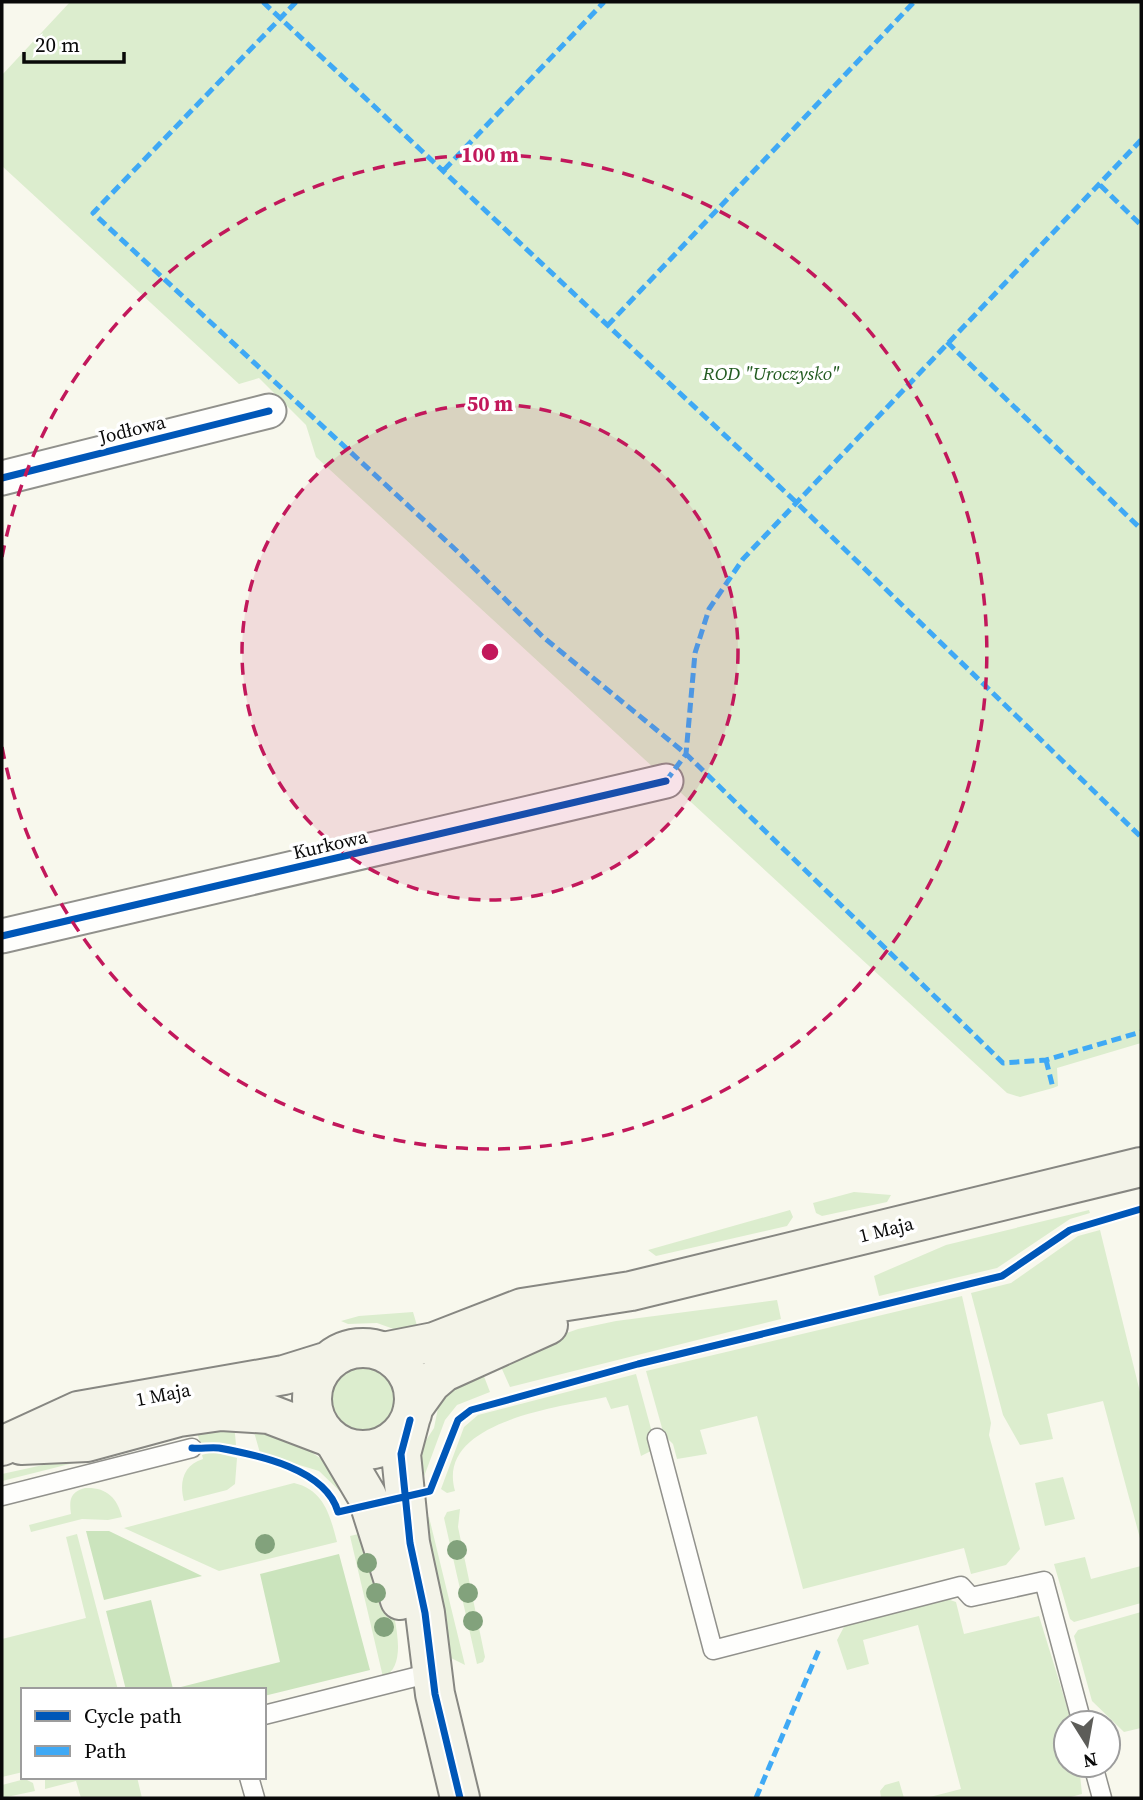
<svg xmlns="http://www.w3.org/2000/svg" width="1143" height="1800" font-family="'Source Serif 4',serif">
<rect width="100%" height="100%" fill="#f8f8ed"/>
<path fill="#dcedce" d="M70,2h1071v1041l-84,25 1,18 -5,2 -33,9 -13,-4 -691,-636 -10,-32 -47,-47 -20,6 -237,-218v-91z
M854,1192l37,3 -4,7 -65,14 -6,-3 -3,-10z
M790,1210l3,7 -6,9 -131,30 -8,-6z
M1089,1210l1,3 -20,6 -73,49 -118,28 -5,-20 72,-31z
M1100,1230l41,166v146l-38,-141 -56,13 6,25 -33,6 -17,-30 -32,-122 40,-10 67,-47z
M962,1296l29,127 -2,12 31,114 -14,16 -35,9 -7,-26 -161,41 -46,-173 -57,14 7,24 -30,5 -4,-15 -9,-9 -18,-64z
M777,1300l4,19 -271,68 -13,-29 81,-29 38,-8z
M413,1312l5,17 -16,3 -25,-9 -29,1 -7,-3 18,-5z
M331 1398a33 33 0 1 1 66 0a33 33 0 1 1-66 0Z
M480,1366l10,26 -33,13 -12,15 -23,62 -5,-28 17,-26 4,-20 10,-18z
M636,1374l17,62v14l-12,6 -13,-51 -17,4 -5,-12c-46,10 -171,24 -151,94l-8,2 -6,-4 23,-62 14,-12z
M234,1423l2,22 -36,-2 -3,-11 -195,49v-7z
M254,1432h41l19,22 18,12 17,34 -30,-29 -59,-18z
M212,1452l25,6 -2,26 -8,6 -43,11c-5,-18 -1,-36 19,-42l-1,-4z
M1063,1477l12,42 -30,7 -10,-43z
M294,1483c30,7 36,32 43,59l-118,29 -95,-43z
M85,1488c21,-1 32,9 37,29l-14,3 -26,-1 -51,13 -2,-7 42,-11c-2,-14 -1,-22 14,-26z
M460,1509l-2,18 27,130 -2,5 -6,2 -33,-146 3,-6z
M429,1517l36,148 -16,-8 -30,-137z
M367,1532c9,28 54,131 16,145l-33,-141z
M77,1534l41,156h-95v82l-21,5v-138l84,-21 -20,-81z
M1085,1557l6,22 50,-13v37l-67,19 -4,-3 -16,-55z
M947,1599l9,3 8,32 75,-18 33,107h-6v42h13l3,29 -15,4h-141l35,-9 -43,-164 -55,15 6,24 -22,6 -10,-30 8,-15z
M1141,1612v116l-17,4 -32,-31 -18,-65 4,-6z
M45,1777h92l5,21h-61l-5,-17 -31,8z
M25,1779l8,4 2,8 -33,7v-13z
M899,1781l5,17h-23l-1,-7 5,-6z"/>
<path fill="#cbe4bd" d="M86,1531h23l93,45 -98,24z
M339,1554l31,116 -106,26v-6h-138l-20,-79 45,-11 22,89 107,-27 -20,-88z"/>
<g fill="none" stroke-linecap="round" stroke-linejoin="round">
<g stroke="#91918c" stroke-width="21">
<path id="lane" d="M657,1438l56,212 248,-64 10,11 73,-16 38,142
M2,1496l190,-48
M264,1715l163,-41
M1093,1765l9,33
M249,1777l6,21"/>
</g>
<g stroke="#91918c" stroke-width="37">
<path id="street" d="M2,478l267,-67
M2,936l664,-155"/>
</g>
<g stroke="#878782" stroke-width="42">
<path id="secondary" d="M312 1399a51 51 0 1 1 102 0a51 51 0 1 1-102 0Z
M383,1352l51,-10 88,-34 109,-17 510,-124
M413,1408l18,-25 13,-11 104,-47
M410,1420l-9,34 9,89 15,70 10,81 25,104
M335,1442l32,54 33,104
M21,1445l66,-3 92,-25 42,-6 48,3 58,22
M2,1446l76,-35 206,-36 45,-14"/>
</g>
<use href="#lane" stroke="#fefefc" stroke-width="18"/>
<use href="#street" stroke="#fefefc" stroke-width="33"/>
<use href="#secondary" stroke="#f3f3e8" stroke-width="38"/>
<path stroke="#3fa9f5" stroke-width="5" stroke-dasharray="10 5" stroke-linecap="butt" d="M263,2l534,501 344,334
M296,2l-203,211 364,338 86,86 143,117 317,309 43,-3 95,-28
M444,170l160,-168
M1100,185l41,40
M607,326l307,-324
M947,342l194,187
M666,781l20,-27 9,-101 14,-44 34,-50 398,-419
M1046,1060l7,28
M756,1798l64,-151"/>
<g stroke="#fff" stroke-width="11">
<path id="cycleway" d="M2,478l267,-67
M2,936l664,-155
M410,1420l-9,34 9,89 15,70 10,81 25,104
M192,1448c9,1 18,-1 27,0 39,7 107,21 119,64l92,-21 28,-71 13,-10 167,-46 364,-88 68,-46 71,-21"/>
</g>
<use href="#cycleway" stroke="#0057b8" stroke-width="7"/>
</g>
<g fill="#82a27c">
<circle cx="265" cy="1544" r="10"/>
<circle cx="457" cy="1550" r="10"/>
<circle cx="367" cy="1563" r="10"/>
<circle cx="376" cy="1593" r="10"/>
<circle cx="468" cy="1593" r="10"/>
<circle cx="473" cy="1621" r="10"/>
<circle cx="384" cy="1627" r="10"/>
</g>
<circle cx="490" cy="652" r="248" fill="#c2185b" fill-opacity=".12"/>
<g fill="none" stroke="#c2185b" stroke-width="3.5" stroke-dasharray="12 9">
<circle cx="490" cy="652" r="248"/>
<path d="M2 557A497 497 0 1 1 2 747"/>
</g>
<g text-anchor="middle" stroke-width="7" stroke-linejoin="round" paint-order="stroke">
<g font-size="19" font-style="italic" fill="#225b20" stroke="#fff">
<text x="771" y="380">ROD "Uroczysko"</text>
</g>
<g font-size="19" fill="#090909" stroke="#fff">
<text transform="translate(132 429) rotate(-14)" y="7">Jodłowa</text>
<text transform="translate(330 844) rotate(-13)" y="7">Kurkowa</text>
<text transform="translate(886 1229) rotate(-14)" y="7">1 Maja</text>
<text transform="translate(163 1394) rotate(-11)" y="7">1 Maja</text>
</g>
</g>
<circle cx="490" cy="652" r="10" fill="#c2185b" stroke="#fff" stroke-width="3.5"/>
<g font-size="21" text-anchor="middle" font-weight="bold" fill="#c2185b" stroke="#fff" stroke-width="7" stroke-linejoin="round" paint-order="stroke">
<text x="490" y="162">100 m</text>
<text x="490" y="411">50 m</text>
</g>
<rect width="1143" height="1800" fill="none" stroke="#090909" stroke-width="7"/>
<rect x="21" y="1688" width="245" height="91" fill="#ffffff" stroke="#9d9d9d" stroke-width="2"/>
<rect x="35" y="1711" width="35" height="10" fill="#0057b8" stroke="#9d9d9d" stroke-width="2"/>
<text x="84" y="1723" font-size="21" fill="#090909">Cycle path</text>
<rect x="35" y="1746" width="35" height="10" fill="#3fa9f5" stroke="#9d9d9d" stroke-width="2"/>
<text x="84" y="1758" font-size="21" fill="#090909">Path</text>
<g transform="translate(1087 1744) rotate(169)"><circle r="33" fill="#ffffff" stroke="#9d9d9d" stroke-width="2"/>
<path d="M0-5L12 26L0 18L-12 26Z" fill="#5d5d59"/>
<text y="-10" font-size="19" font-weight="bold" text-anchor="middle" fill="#090909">N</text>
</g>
<path d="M24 52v10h100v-10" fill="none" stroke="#090909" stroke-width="3.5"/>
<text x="35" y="52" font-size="21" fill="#090909" stroke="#ffffff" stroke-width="5" paint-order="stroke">20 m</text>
</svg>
